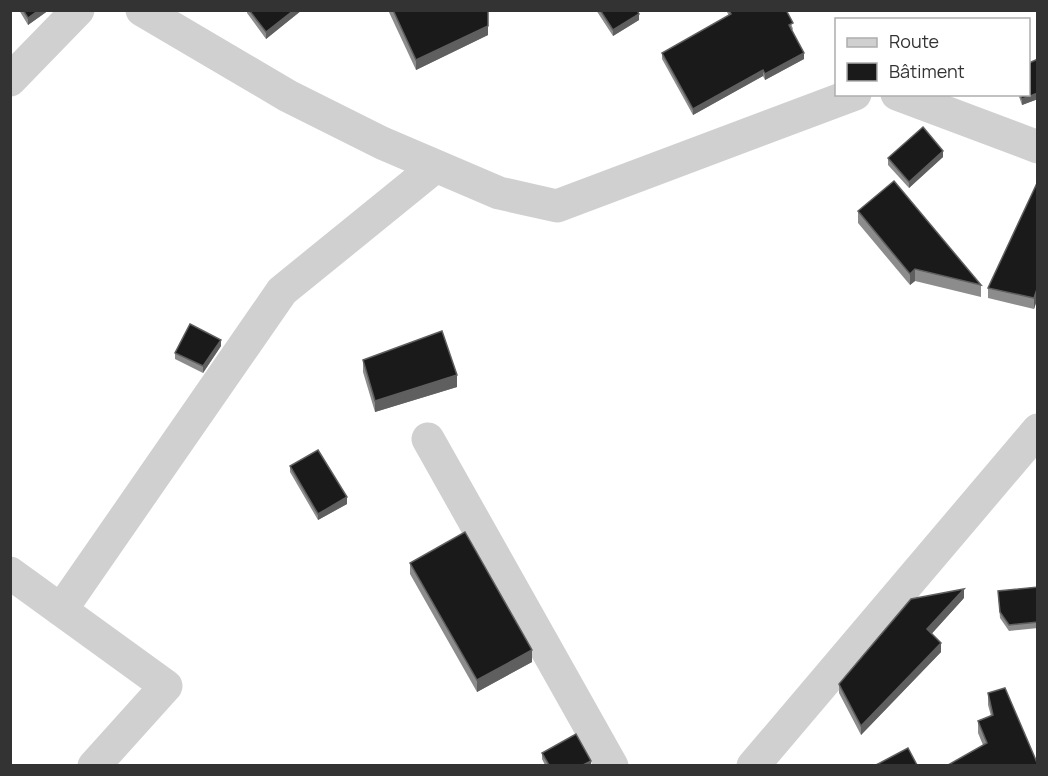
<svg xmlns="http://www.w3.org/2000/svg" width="1048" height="776" font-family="Manrope,sans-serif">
<rect width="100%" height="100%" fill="#fff"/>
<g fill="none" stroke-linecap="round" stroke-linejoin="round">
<path stroke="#d0d0d0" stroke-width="33" d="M142,10l146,86 94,47 117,50 58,13 298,-112
M10,80l68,-70
M897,94l141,53
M428,439l184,327
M10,573l156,113 -72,80
M61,610l221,-319 154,-125
M753,766l285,-336"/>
</g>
<path fill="#8c8c8c" d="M19,10h30l-21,15z
M247,10h55l-36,29 -19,-26z
M388,10h100v25l-72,35z
M596,10h41l2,10 -26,16z
M726,10h60l7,19 -1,1 12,29 -39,21 -2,-4 -70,39 -31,-56v-6l67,-37z
M1038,59v40l-16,6 -4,-11h11z
M943,157l-34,31 -21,-23v-7z
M1038,181v116l-4,12 -46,-11v-10z
M858,211l123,74v12l-66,-16 -5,4 -52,-62z
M221,346l-18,27 -28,-14v-6z
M363,360l94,27 -82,25 -12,-40z
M290,466l57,38 -29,16 -28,-48z
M410,563l122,99 -55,30 -67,-118z
M1038,587v41l-29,3 -9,-13 -2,-27z
M964,598l-33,36 10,18 -80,83 -22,-42v-9z
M988,693l50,71 -55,-19 -5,-12v-12l13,-5 -3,-11z
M542,753l49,12h-46l-3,-6z"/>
<path fill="#5f5f5f" d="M39,10h10l-21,15v-7z
M294,10h8l-36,29v-7z
M639,14v6l-26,16v-6z
M488,26v9l-72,35v-10z
M804,53v6l-39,21v-6z
M763,70v6l-70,39v-6z
M1038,93v6l-16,6v-6z
M943,151v6l-34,31v-6z
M915,269v12l-5,4v-11z
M1038,286v11l-4,12v-11z
M221,340v6l-18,27v-7z
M457,375v12l-82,25v-11z
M347,497v7l-29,16v-6z
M964,589v9l-37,41v-10z
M941,643v9l-80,83v-9z
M532,650v12l-55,30v-12z
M591,761v4h-8z"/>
<path fill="#1a1a1a" stroke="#5f5f5f" stroke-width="1.5" d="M23,10h16l-11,8z
M249,10h45l-28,22z
M393,10h95v16l-72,34z
M600,10h37l2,4 -26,16z
M729,10h57l7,13 -4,2 15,28 -39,21 -2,-4 -70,39 -31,-56 69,-39z
M1038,59v34l-16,6 -2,-5h9v-31z
M923,127l20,24 -34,31 -21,-24z
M894,181l87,104 -66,-16 -5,5 -52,-63z
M1038,181v105l-4,12 -46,-10z
M190,324l31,16 -18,26 -28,-13z
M442,331l15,44 -82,26 -12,-41z
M318,450l29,47 -29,17 -28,-48z
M465,532l67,118 -55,30 -67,-117z
M1038,587v35l-29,3 -9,-13 -2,-21z
M964,589l-37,40 14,14 -80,83 -22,-42 72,-85z
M1005,688l33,77h-90l39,-22 -9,-22 15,-6 -5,-22z
M576,734l15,27 -8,4h-34l-7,-12z
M908,748l9,17h-41z"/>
<rect width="1048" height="776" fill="none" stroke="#333333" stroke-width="24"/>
<rect x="835" y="18" width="195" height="78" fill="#ffffff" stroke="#adadad" stroke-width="1.5"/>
<rect x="847" y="38" width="30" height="9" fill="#d0d0d0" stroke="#adadad" stroke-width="1.5"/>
<text x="889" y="48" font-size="18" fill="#333333">Route</text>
<rect x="847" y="63" width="30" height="18" fill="#1a1a1a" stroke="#adadad" stroke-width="1.5"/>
<text x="889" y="78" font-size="18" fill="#333333">Bâtiment</text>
</svg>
